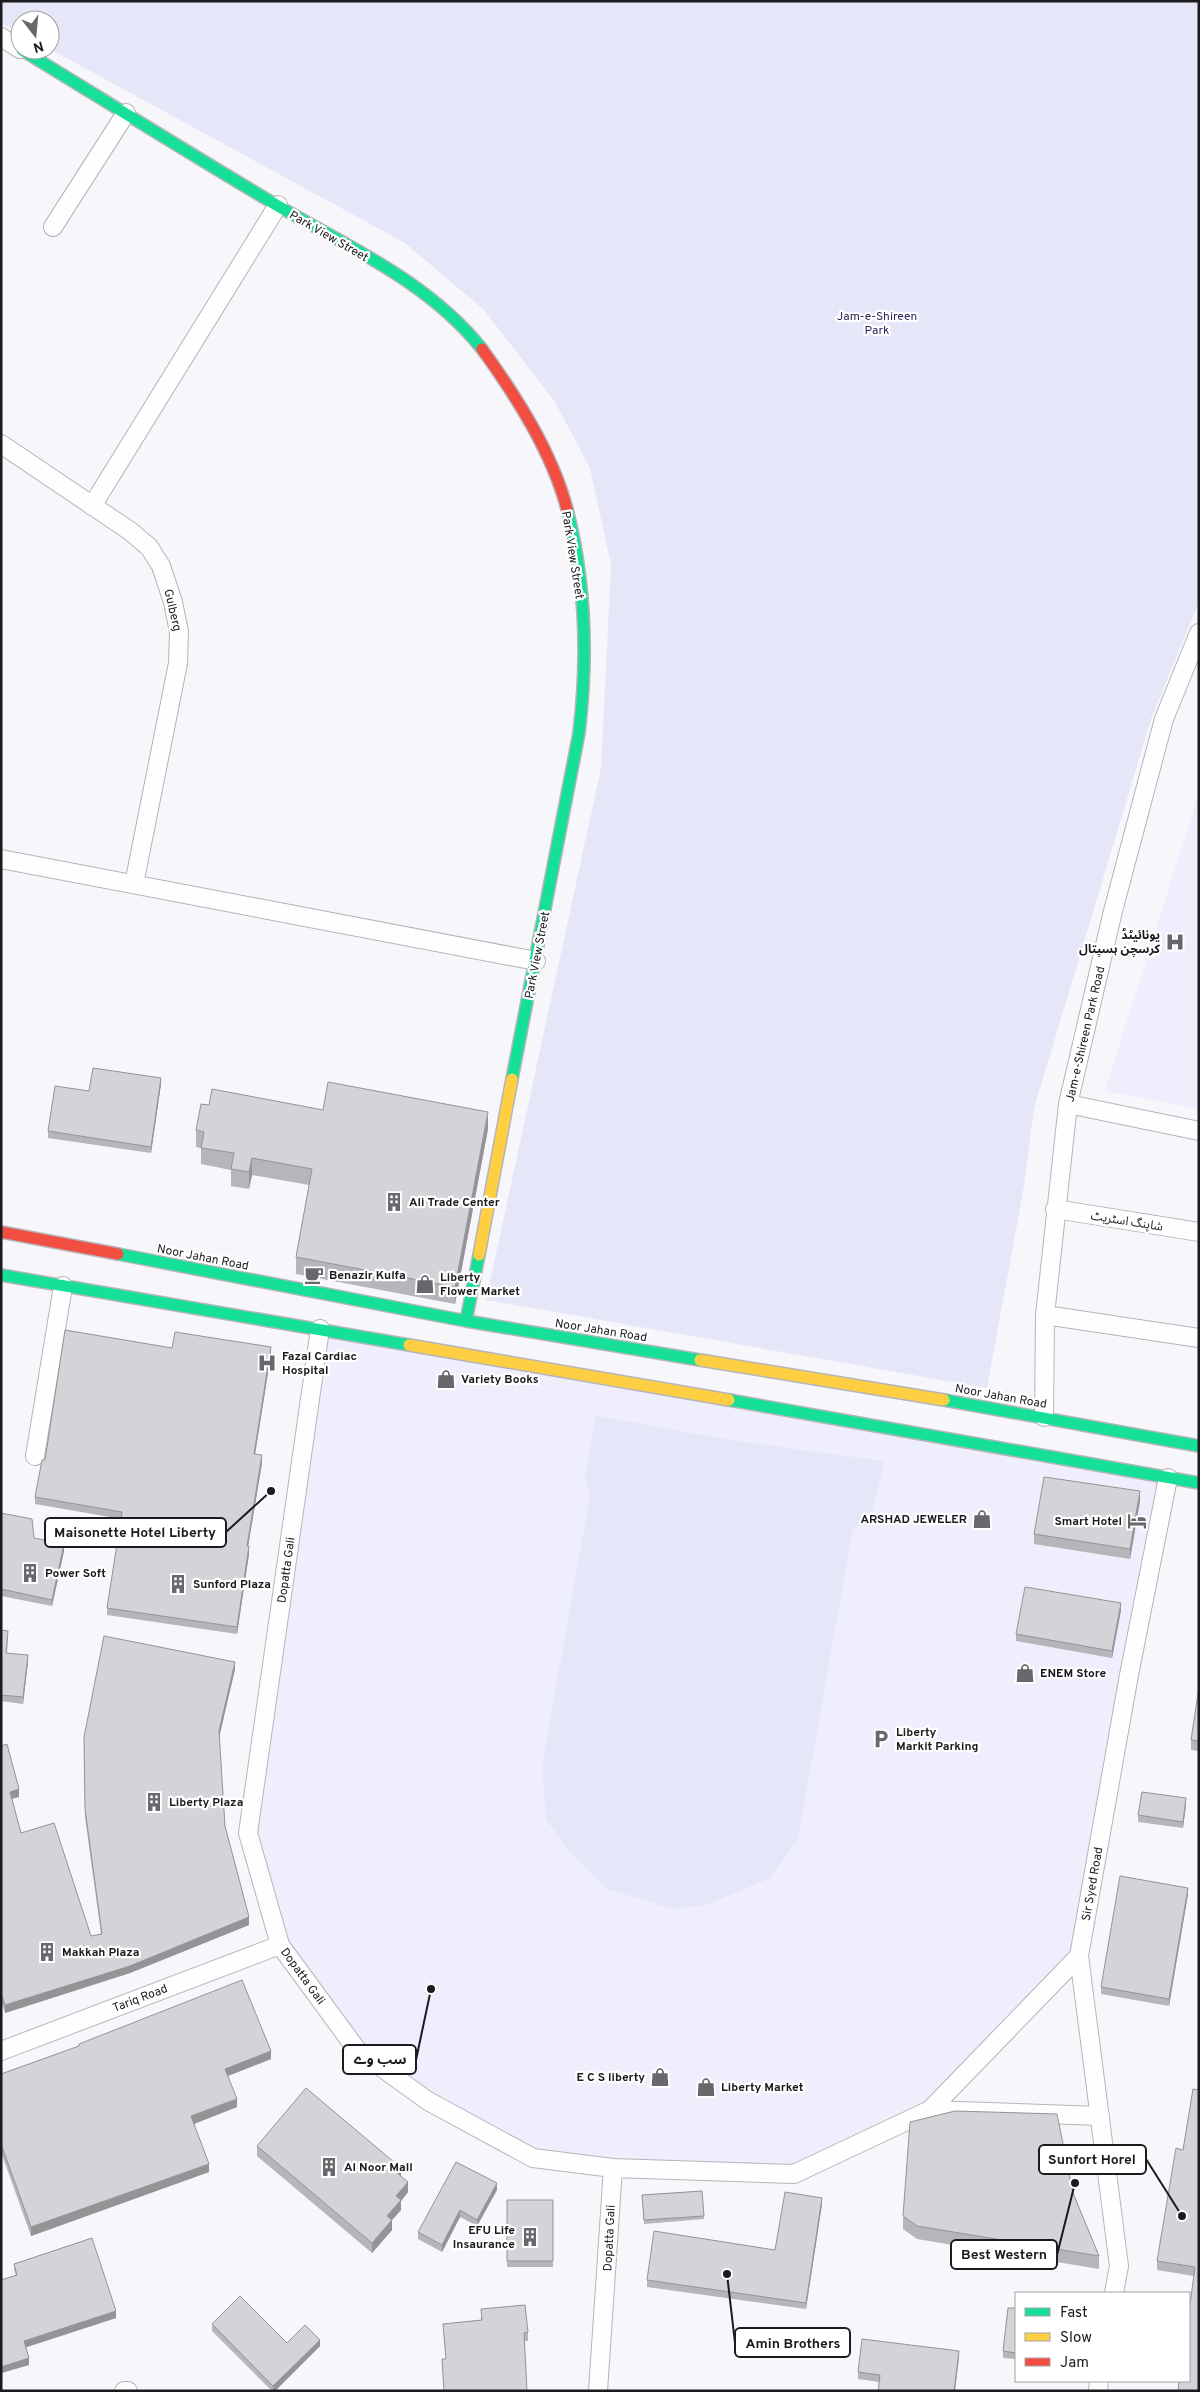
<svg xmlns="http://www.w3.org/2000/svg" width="1200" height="2392" font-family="Overpass,'Noto Sans Arabic',sans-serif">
<rect width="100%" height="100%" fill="#f6f6fb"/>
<path fill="#eeeefc" d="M1199,792v317l-94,-18z
M321,1334l847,144 -89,478 -149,154 -136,64 -261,-16 -176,-108 -77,-105 -32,-112z"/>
<path fill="#e6e6f9" d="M1,1h1198v601l-48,117 -117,389 -10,78 -37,202 -501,-88 115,-532 10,-203 -21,-97 -35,-66 -71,-92 -79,-67 -355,-194v-29h-30v13l-19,-10z
M596,1416l147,26 141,19 -14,63 -17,4 -55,311 -28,39 -63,27 -34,4 -68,-21 -41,-43 -18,-26 -4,-53 48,-271 -5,-18z"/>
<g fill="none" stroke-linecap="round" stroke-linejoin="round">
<g stroke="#b5b5b9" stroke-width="20">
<path id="street" d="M1,37l19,12
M53,227l73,-114
M1,444l129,87 19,16 12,19 12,36 6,30 -1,31 -44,221
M92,506l186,-301
M1,859l535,102
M1068,1104l131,27
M1055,1209l144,23
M1045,1315l154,23
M320,1329l-72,504 32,112 77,105 71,51 105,57 80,10 -15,223
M1044,1417l1,-102 23,-211 45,-193 51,-192 35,-86
M35,1456l28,-170
M1,2051l279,-106
M930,2110l170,6
M613,2168l181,6 136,-64 149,-154
M1114,2293l5,-27 -40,-310 50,-281 39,-197
M124,2391h4
M1098,2391l1,-10"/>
</g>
<g stroke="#b5b5b9" stroke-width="14">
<path id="fast" d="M22,50c85,52 170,105 256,156 71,41 152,77 204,143
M512,1079l67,-346c9,-75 7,-150 -12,-224
M118,1254l348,67 234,39
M1,1275l408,70
M466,1321l13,-66
M729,1400l470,83
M944,1400l255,46"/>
</g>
<g stroke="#b5b5b9" stroke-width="14">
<path id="slow" d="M479,1255l33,-176
M409,1345l320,55
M700,1360l244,40"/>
</g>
<g stroke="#b5b5b9" stroke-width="14">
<path id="jam" d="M482,349c34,47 70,103 85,160
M1,1232l117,22"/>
</g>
<use href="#street" stroke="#fefefe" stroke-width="18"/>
<use href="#fast" stroke="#16e098" stroke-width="11"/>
<use href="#slow" stroke="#ffcf43" stroke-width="11"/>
<use href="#jam" stroke="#f24e42" stroke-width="11"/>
</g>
<path fill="#b5b5ba" d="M161,1084l-10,69 -103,-15v-7l41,-40z
M209,1105l114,5 165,19 -33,175 -159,-30v-17l13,-72 -57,-10 -3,14 -18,-3v-16l-30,-6v-16l-5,-1v-17z
M172,1348l99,6 -16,100 7,9 -14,83 1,8 -12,80 -130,-19v-7l14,-89 -86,-15v-7l10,-37z
M1140,1501l-10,58 -96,-15v-10z
M1,1513l33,25 30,13 -12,55 -51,-10z
M1121,1610l-9,48 -96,-17v-7z
M1,1630l7,8 -1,15 21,9 -5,42 -22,-3z
M235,1669l-16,68 6,89 24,99 -119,48 -125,40 -4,-13v-254l18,51 -7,2 9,34 70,103 10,-2 -16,-117 -1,-80z
M1199,1687v64l-8,-1v-10z
M1186,1805l-3,23 -45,-6v-7z
M1188,1894l-19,112 -68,-12v-7z
M79,2044l192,15 -43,17 9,31 -43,17 15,48 -178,64 -30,-84v-78l78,-28z
M1193,2089l6,302 -5,-115 -37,-6v-9l26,-111z
M257,2146l144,30 7,16 -7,9v9l-9,10v10l-20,23 -115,-97z
M497,2190l-20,36 -17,-9 -18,35 -24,-13v-7z
M702,2191l2,28 -60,5 -2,-29z
M1073,2193l26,63v13l-182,-30 -14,-10v-13z
M507,2200h46v67h-46z
M822,2204l-16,105 -159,-22v-7l128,-30z
M14,2264l102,54 -90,29 3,18 -28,8v-93l15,-4 -2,-6z
M1016,2308v51l-13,-1v-7z
M481,2309l47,23v9h-4l3,50h-83l-2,-32h4l-3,-35 38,-4z
M212,2324l75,19 33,3 -45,45h-3l-60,-60z
M959,2358l-80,24 -21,-3v-7z"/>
<path fill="#949497" d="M161,1078v6l-10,69v-6z
M488,1112v17l-33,175v-17z
M252,1158v17l-3,14v-17z
M271,1347v7l-17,107v-7z
M262,1455v8l-15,90v-7z
M1140,1491v10l-10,58v-10z
M64,1544v7l-12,55v-6z
M249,1546v8l-12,80v-7z
M1121,1603v7l-9,48v-7z
M28,1655v7l-5,42v-7z
M235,1662v7l-16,69v-7z
M19,1789v8l-9,2v-7z
M1186,1798v7l-3,23v-6z
M1188,1888v6l-19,112v-7z
M249,1917v8l-119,48 -125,40v-8z
M271,2051v8l-46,18v-8z
M237,2099v8l-46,18v-9z
M209,2164v8l-178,64v-9z
M401,2168v10l-4,-5z
M408,2182v10l-7,9v9l-9,10v10l-20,23v-10l15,-27 9,-20z
M497,2183v7l-20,36v-6z
M822,2198v6l-16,105v-6z
M460,2210v7l-18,35v-7z
M116,2311v7l-92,30v-7z
M320,2340v6l-45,45h-2v-5z
M959,2351v7l-4,33h-1z
M29,2358v7l-28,8v-6z"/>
<path fill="#d3d3d8" stroke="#949497" d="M93,1068l68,10 -10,69 -103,-16 7,-45 34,5z
M328,1082l160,30 -33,175 -159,-30 16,-88 -60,-11 -3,14 -18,-3 3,-16 -33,-5 3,-16 -8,-2 5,-26 8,1 3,-16 111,21z
M65,1330l107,18 3,-16 96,15 -17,107 8,1 -15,91h2l-12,81 -130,-19 15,-96 -87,-15 7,-37h3z
M1044,1477l96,14 -10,58 -96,-15z
M1,1513l31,6 2,19 30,6 -12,56 -51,-11z
M1025,1587l96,16 -9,48 -96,-17z
M1,1630l7,1 -2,22 22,2 -5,42 -22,-2z
M104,1636l131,26 -16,69 6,95 24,91 -119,49 -125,39 -4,-12v-247l6,-2 12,45 -9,3 11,41 33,-10 37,113 11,-2 -17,-125 -1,-72z
M1199,1687v54l-8,-1z
M1142,1792l44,6 -3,24 -45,-7z
M1120,1876l68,12 -19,111 -68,-12z
M242,1980l29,71 -46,18 12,30 -46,17 18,48 -178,63 -30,-83v-70l78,-28v-2z
M306,2088l95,80 -4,5 11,9 -12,14 5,4 -14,16 5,4 -20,23 -115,-97z
M1193,2089l6,1v301h-21l1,-10h10v-69l6,-45 -38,-6 19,-113 7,2z
M955,2111l102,3 16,79 26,63 -182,-30 -14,-10 7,-94z
M456,2162l41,21 -20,37 -17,-10 -18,35 -24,-13z
M702,2191l2,25 -60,4 -2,-25z
M785,2192l37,6 -16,105 -159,-23 7,-49 121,19z
M507,2200h46v61h-46z
M92,2238l24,73 -92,30 5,17 -28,9v-87l16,-5 -3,-11z
M240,2296l47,47 18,-18 15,15 -47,46 -61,-62z
M525,2305l3,27 -4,1 3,58h-83l-2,-32h4l-3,-35 39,-4 -1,-11z
M1008,2308h8v45l-13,-2z
M862,2339l97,12 -5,40h-76l2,-16 -22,-3z"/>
<defs>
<g id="hospital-bare" transform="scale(1.5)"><path d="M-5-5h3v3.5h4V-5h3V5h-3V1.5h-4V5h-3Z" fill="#67676c" stroke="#fff" stroke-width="2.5" paint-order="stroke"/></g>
<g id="building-bare" transform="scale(1.5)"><path d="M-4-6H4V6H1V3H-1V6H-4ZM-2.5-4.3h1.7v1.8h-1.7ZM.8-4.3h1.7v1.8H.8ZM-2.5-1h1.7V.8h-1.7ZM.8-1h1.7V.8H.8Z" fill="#67676c" stroke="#fff" stroke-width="2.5" paint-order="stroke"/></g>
<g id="cafe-bare" transform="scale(1.5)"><path d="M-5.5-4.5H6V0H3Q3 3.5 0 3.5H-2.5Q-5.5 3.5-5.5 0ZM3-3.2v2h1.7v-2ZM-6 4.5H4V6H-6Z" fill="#67676c" stroke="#fff" stroke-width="2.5" paint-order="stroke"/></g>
<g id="shop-bare" transform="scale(1.5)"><path d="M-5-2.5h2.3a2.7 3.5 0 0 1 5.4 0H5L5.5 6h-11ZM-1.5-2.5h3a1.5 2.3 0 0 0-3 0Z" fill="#67676c" stroke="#fff" stroke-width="2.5" paint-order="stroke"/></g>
<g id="hotel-bare" transform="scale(1.5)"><path d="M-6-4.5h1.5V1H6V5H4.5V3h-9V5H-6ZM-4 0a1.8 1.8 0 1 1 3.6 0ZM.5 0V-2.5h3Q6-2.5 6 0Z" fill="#67676c" stroke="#fff" stroke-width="2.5" paint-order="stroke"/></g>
<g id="parking-bare" transform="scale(1.5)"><path d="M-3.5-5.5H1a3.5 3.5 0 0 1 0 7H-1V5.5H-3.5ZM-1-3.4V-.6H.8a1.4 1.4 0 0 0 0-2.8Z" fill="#67676c" stroke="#fff" stroke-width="2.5" paint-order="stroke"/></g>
</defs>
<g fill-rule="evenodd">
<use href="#hospital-bare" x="1175" y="942"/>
<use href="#building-bare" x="394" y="1202"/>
<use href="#cafe-bare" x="314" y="1275"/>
<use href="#shop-bare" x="425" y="1284"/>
<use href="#hospital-bare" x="267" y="1363"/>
<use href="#shop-bare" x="446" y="1379"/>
<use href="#shop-bare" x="982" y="1519"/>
<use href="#hotel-bare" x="1137" y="1521"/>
<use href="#building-bare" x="30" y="1573"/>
<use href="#building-bare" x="178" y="1584"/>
<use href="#shop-bare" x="1025" y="1673"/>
<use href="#parking-bare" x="881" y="1739"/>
<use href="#building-bare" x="154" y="1802"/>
<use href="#building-bare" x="47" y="1952"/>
<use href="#shop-bare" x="660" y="2077"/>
<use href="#shop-bare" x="706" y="2087"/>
<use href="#building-bare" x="329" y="2167"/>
<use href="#building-bare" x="530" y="2237"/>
</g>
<g text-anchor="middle" stroke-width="4.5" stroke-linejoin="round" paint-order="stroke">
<g font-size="12" fill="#1a1a1f" stroke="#fff">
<text transform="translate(329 236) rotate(30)" y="4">Park View Street</text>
<text transform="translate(573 555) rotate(81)" y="4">Park View Street</text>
<text transform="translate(173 610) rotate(77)" y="4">Gulberg</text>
<text transform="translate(537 955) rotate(-79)" y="4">Park View Street</text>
<text transform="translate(1085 1034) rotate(-77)" y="4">Jam-e-Shireen Park Road</text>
<text transform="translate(1127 1221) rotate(9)" y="4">شاپنگ اسٹریٹ</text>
<text transform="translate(203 1257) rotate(11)" y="4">Noor Jahan Road</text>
<text transform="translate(601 1330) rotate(9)" y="4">Noor Jahan Road</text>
<text transform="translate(1001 1396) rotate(10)" y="4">Noor Jahan Road</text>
<text transform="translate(286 1570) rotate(-82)" y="4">Dopatta Gali</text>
<text transform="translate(1092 1884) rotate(-80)" y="4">Sir Syed Road</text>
<text transform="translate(303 1976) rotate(54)" y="4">Dopatta Gali</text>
<text transform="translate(140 1998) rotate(-21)" y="4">Tariq Road</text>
<text transform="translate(609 2238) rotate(-87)" y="4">Dopatta Gali</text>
</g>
<g font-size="12" fill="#2b2657" stroke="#fff">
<text x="877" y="320">Jam-e-Shireen<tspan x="877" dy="14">Park</tspan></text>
</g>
<g font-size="12" font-weight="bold" fill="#1a1a1f" stroke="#fff" text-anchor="start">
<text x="1160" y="939" text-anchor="end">یونائیٹڈ<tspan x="1160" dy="14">کرسچن ہسپتال</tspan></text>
<text x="409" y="1206">Ali Trade Center</text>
<text x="329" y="1279">Benazir Kulfa</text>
<text x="440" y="1281">Liberty<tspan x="440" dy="14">Flower Market</tspan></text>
<text x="282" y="1360">Fazal Cardiac<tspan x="282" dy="14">Hospital</tspan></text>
<text x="461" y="1383">Variety Books</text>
<text x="967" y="1523" text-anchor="end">ARSHAD JEWELER</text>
<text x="1122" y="1525" text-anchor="end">Smart Hotel</text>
<text x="45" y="1577">Power Soft</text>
<text x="193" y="1588">Sunford Plaza</text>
<text x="1040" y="1677">ENEM Store</text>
<text x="896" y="1736">Liberty<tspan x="896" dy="14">Markit Parking</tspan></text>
<text x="169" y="1806">Liberty Plaza</text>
<text x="62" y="1956">Makkah Plaza</text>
<text x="645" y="2081" text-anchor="end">E C S liberty</text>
<text x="721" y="2091">Liberty Market</text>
<text x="344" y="2171">Al Noor Mall</text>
<text x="515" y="2234" text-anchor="end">EFU Life<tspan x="515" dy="14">Insaurance</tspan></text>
</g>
</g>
<path fill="none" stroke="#1a1a1f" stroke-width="2" d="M271 1491L226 1532M431 1989L416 2060M1182 2216L1146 2159M1075 2183L1057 2255M727 2274L735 2343"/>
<g fill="#1a1a1f" stroke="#fff" stroke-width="2">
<circle cx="271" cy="1491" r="5"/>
<circle cx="431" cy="1989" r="5"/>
<circle cx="1182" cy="2216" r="5"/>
<circle cx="1075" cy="2183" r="5"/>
<circle cx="727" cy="2274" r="5"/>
</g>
<g fill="#fff" stroke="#1a1a1f" stroke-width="2">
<rect x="45" y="1518" width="181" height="29" rx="5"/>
<rect x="343" y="2045" width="73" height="29" rx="5"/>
<rect x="1039" y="2145" width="107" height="29" rx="5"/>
<rect x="951" y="2240" width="106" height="29" rx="5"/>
<rect x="735" y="2328" width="115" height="29" rx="5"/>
</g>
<g font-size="14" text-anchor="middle" font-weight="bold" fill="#1a1a1f">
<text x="135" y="1537">Maisonette Hotel Liberty</text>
<text x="380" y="2064">سب وے</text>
<text x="1092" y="2164">Sunfort Horel</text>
<text x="1004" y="2259">Best Western</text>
<text x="793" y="2348">Amin Brothers</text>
</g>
<rect width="1200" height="2392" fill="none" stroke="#1a1a1f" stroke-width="5"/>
<rect x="1015" y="2292" width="175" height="90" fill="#ffffff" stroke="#a3a3a5"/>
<rect x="1025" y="2308" width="25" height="8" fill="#16e098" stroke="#a3a3a5"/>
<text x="1060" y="2317" font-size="15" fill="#1a1a1f">Fast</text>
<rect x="1025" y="2333" width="25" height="8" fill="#ffcf43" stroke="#a3a3a5"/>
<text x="1060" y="2342" font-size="15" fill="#1a1a1f">Slow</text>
<rect x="1025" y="2358" width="25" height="8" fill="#f24e42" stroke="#a3a3a5"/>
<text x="1060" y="2367" font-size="15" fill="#1a1a1f">Jam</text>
<g transform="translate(35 35) rotate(164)"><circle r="24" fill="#ffffff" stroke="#a3a3a5"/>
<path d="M0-4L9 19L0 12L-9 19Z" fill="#67676c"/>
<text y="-8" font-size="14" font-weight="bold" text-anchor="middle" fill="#1a1a1f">N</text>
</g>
</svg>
